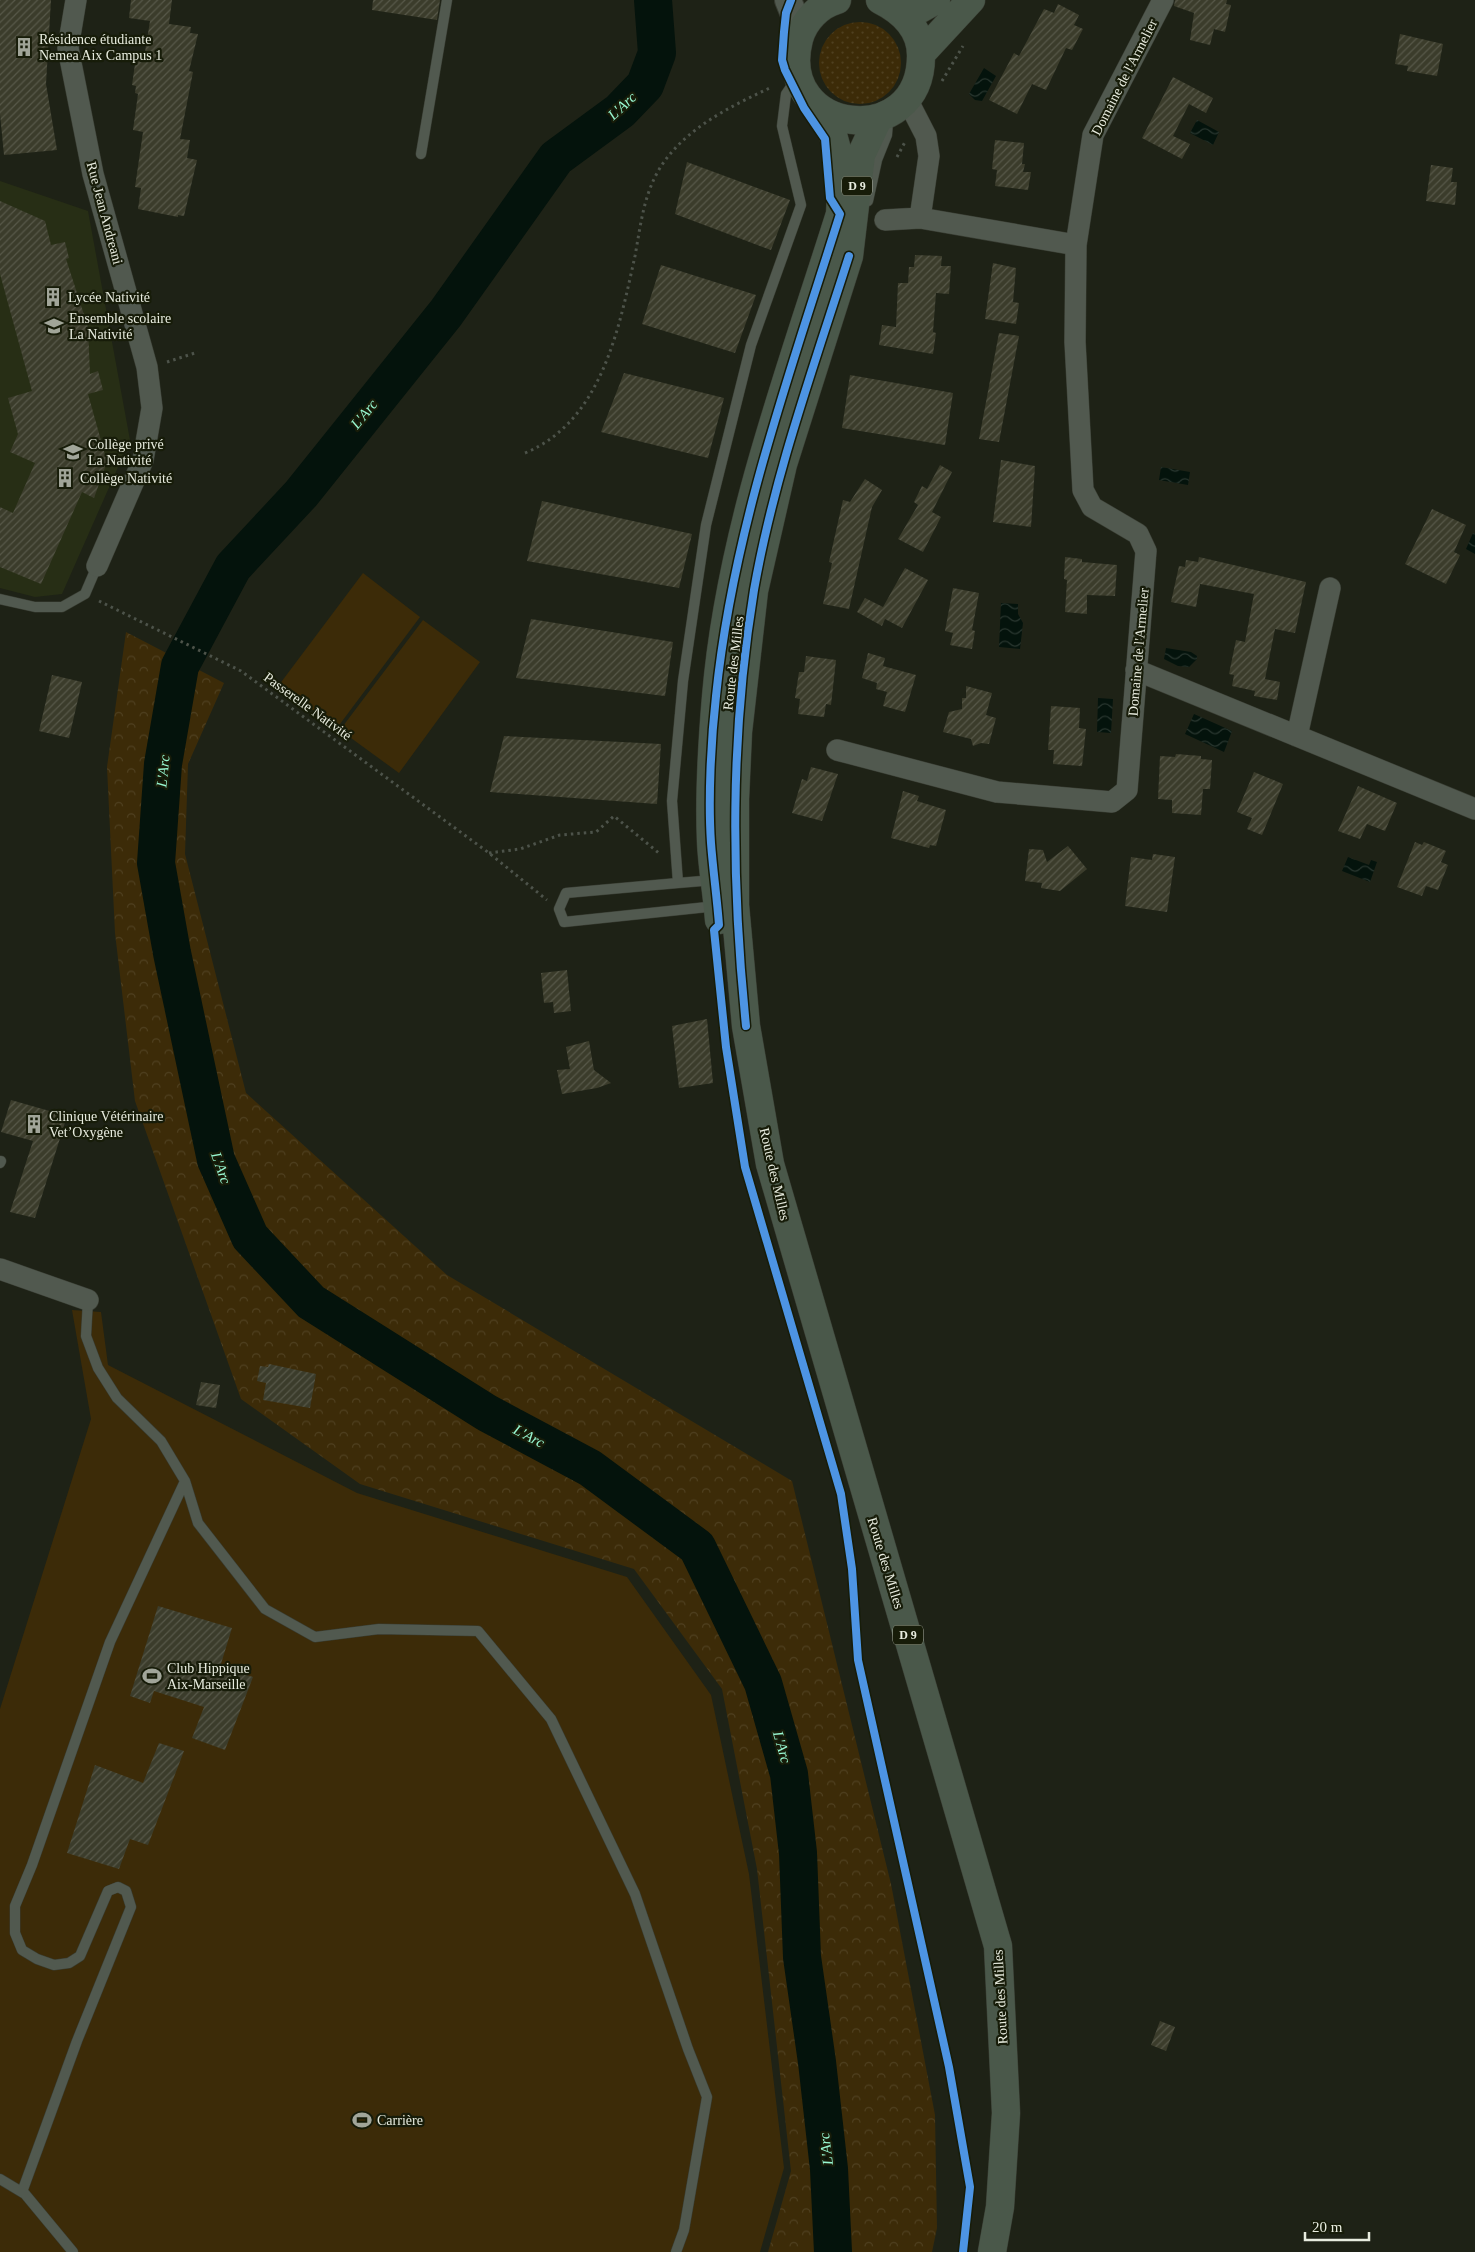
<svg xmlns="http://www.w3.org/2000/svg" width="1475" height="2252" font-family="Georgia,serif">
<defs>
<pattern id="green-dots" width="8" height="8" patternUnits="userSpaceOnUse" patternTransform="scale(1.25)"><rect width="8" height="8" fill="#3c2b08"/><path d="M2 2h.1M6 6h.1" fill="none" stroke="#4f4020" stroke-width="1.8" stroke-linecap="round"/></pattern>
<pattern id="forest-crowns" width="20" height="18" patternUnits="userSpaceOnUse" patternTransform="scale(1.25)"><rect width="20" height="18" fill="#3c2b08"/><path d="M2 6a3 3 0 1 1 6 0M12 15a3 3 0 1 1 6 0" fill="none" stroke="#4f4020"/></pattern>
<pattern id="water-waves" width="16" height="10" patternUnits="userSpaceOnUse" patternTransform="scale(1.25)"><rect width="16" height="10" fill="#04130c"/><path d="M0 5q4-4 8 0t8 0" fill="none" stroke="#29362f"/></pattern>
<pattern id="building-hatch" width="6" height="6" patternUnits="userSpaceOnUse" patternTransform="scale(1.25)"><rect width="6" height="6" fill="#3b3c2b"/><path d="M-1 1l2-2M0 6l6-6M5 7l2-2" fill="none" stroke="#575849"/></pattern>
</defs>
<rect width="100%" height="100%" fill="#1e2216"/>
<path fill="#272e15" d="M0,181l88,30 42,229 -68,154 -27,3 -35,-9z"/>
<path fill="url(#green-dots)" d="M819 63a41 41 0 1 1 82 0a41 41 0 1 1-82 0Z"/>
<path fill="url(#forest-crowns)" d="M126,632l98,51 -36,81 -3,90 61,239 201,182 345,206 99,403 44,231 2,113 -5,24h-164l23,-81 -34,-302 -35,-180 -88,-120 -274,-85 -119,-85 -106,-298 -20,-168 -8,-166z"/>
<path fill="#3c2b08" d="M363,573l57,44 -83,111 -58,-43z
M423,620l57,42 -81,111 -59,-43z
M72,1310l29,2 7,53 249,128 270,84 84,118 38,179 35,294 -24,84h-760v-543l91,-290z"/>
<path fill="url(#water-waves)" d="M984,68l12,8 -14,25 -7,-1 -6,-6z
M1197,120l22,12 -6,13 -23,-12z
M1161,467l29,5 -2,13 -29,-5z
M1473,533l2,1v20l-9,-5z
M1001,603l17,1v10l5,9 -3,26 -21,-2z
M1166,648l25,4 6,4v3l-8,8 -11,-1 -14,-7z
M1098,698l15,1 -2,34 -14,-1z
M1194,714l38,17 -8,21 -39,-18z
M1348,857l21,8 2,-5 6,2 -7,20 -28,-11z"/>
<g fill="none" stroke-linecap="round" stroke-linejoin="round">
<path stroke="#04130c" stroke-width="38" d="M653,0l4,53 -12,32 -25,26 -64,47 -110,155 -145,181 -68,73 -53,99 -17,98 -7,99 16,90 44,207 34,77 61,65 176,111 103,55 107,79 66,136 26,91 9,79 4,104 15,105 12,107 4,83"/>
</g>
<path fill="url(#building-hatch)" d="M0,0h51l-5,84 11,66 -53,5 -4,-41z
M131,0h41l-3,24 22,3 -1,6 8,1 -9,37 4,1 -13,67 10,1 -3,18 10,2 -13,56 -6,-1v2l-40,-8 3,-21 -6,-1 8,-55 -10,-2 5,-36 -3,-1 1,-7 -4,-1 4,-28 8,1 6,-37 -21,-3z
M373,0h67l-3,20 -65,-10z
M1175,0h52l-1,4 5,1 -6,27 -11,-3 -4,16 -20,-5 4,-27 -20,-7z
M1058,4l21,11 -5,10 9,4 -11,21 -6,-2 -20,42 -14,-6 -15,30 -28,-14 25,-47 5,3 25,-47 10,4z
M1400,34l43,10 -6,32 -30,-5 1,-5 -13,-2z
M1173,77l40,21 -7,15 -17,-9 -16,32 17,8 -8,15 -40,-21z
M995,140l29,3 -2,21h3l-2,8h8l-3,18 -33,-4 2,-16 -5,-1z
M687,162l103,38 -19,50 -96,-36z
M1431,165l22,3 -2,14h6l-2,23 -29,-4z
M0,201l45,20 6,24 14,-3 4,16 -3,1 22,68 2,47 8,-3 5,19 -15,4 19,68 -13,36 -12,-6 -41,92 -41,-17v-60l13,6 22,-50 -25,-11 8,-18 -10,-36 24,-7 -32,-117z
M915,255l27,1 -1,10h10l-2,28 -13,-1 -3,39 3,1 -3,21 -54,-9 3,-20 14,2 2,-44h10l1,-16h5z
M993,263l23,5 -3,34 6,1 -3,21 -31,-5z
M661,265l95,30 -21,58 -93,-29z
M999,333l20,3 -20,106 -20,-3z
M624,373l100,25 -16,60 -107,-26z
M850,375l103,18 -8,52 -103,-17z
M1001,460l34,6 -4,61 -38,-5z
M940,465l12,7 -20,40 9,5 -18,35 -25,-13 20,-34 -4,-3 8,-16 5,3z
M865,479l17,11 -10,17 -23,102 -26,-5 9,-41 -3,-1 14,-62 7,2z
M542,501l150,33 -13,54 -152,-27z
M1432,509l34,16 -12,27 6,3 -14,29 -41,-20z
M1065,557l17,2v3l35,3 -2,31 -28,-1v19l-22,-2 2,-32 -3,-1z
M1199,557l107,25 -11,51 -20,-4 -10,50 15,3 -3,18 -23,-4 1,-5 -23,-5 2,-11 -5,-1 7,-34 9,2 9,-48 -54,-10 -4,23 -25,-5 8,-36 6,1 1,-7 12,2z
M905,568l23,12 -26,48 -17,-9 -3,7 -25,-14 8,-14 18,9z
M953,588l26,5 -7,37 3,1 -3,18 -22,-4 3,-12 -8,-2z
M531,619l142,23 -8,54 -149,-18z
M868,653l17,5 -2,8 33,9 -11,37 -22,-6 4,-14 -11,-3 1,-6 -15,-5z
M806,656l30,4 -5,45 -5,-1 -2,13 -26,-3 2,-15 -5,-1 4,-26h5z
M52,675l30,7 -13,56 -30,-7z
M966,686l26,7 -6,22 10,3 -7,26 -8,-1 -8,3 -2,-7 -28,-7 6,-20 13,-3v-11h4z
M1051,706l29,2 -1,20 7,1 -4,37 -29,-2 1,-14h-6z
M504,736l157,8 -4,60 -167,-12z
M1176,754l25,2v3l11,1 -2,29h-7l-2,26 -29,-2v-13l-14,-1 2,-43 15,1z
M811,767l27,7 -16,47 -30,-8 10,-34 5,2z
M1254,772l29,12 -21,51 -15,-6 5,-11 -15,-6z
M1358,786l39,17 -12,28 -18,-7 -7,15 -22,-8z
M903,791l16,5 -2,5 29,9 -10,36 -6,-1 -1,3 -38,-10z
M1415,842l7,3 2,-3 22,9 -5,11 7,3 -10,25 -12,-4 -4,10 -25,-9z
M1068,846l19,23 -27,22 -19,-3 1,-5 -17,-2 4,-32 14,1 4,12z
M1153,854l22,3 -8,55 -42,-6 6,-49 21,3z
M567,970l4,41 -17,2 -1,-11 -9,1 -3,-30z
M707,1019l6,64 -34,5 -7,-62z
M589,1041l5,29 17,13 -14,5 -35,6 -5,-24 13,-1 -4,-22z
M11,1100l56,16 -32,102 -25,-6 23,-71 -32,-9z
M269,1364l47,10 -6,34 -47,-8 3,-17 -9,-2 3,-15 8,1z
M201,1382l19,3 -4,23 -20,-3z
M158,1606l74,22 -12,39 33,10 -28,73 -33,-12 12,-31 -50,-16 -4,12 -20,-7z
M159,1743l25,8 -36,94 -18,-6 -11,30 -52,-16 28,-88 48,18z
M1160,2021l15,6 -9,24 -15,-6z"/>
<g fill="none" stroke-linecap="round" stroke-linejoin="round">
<g stroke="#393d33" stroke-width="11">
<path id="service" d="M421,154l26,-154
M868,201l9,-41 10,-25 1,-14
M0,599l35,8h27l23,-13 12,-28
M678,883l36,-3
M717,906l-153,16 -5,-13 7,-16 112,-10 -6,-82 11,-120 23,-156 45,-180 50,-140 -19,-79 4,-32 11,-16
M0,1163l1,-2
M185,1481l13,42 67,86 50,28 64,-8 99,2 73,88 84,175 53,155 19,48 -23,133 -8,22
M0,2179l25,15 48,58
M22,2192l55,-151 54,-134 -5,-16 -8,-4 -10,4 -28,65 -11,7 -15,2 -17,-6 -15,-9 -7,-17v-27l17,-41 78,-223 75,-161 -24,-40 -44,-43 -19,-30 -12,-32 2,-36"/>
</g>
<g stroke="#393d33" stroke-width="22">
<path id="minor" d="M76,0l-8,48 25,126 54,193 5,41 -9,52 -46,106
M907,99l19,37 3,20 -9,62 156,27 17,-110 70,-135
M885,220l35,-2
M1136,670l339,139
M1297,736l33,-148
M837,750l160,42 115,10 15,-12 19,-239 -8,-17 -46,-27 -9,-17 -8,-148 1,-97
M0,1269l88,31"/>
</g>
<g stroke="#393d33" stroke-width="28">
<path id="tertiary" d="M788,0l13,32"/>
</g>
<g stroke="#393d33" stroke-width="29">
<path id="primary" d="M837,0c-18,5 -33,21 -38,39 -25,97 123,113 122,16 0,-26 -19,-44 -41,-55
M897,8l23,1 16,-9
M921,54l50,-54
M878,119l-17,36 -12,101 -66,208 -29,127 -16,141 -3,67v106l11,121 24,138 228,782 8,167 -6,94 -8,45
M719,920c-2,-27 -7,-53 -8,-79 -2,-48 1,-97 5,-144 14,-167 74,-324 124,-483 3,-42 1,-63 -16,-102"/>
</g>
<path stroke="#4d534a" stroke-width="3" stroke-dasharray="2.5 4" stroke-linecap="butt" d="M942,81l21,-35
M897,157l8,-15
M167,362l31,-10
M525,453c77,-32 94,-125 110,-197 5,-27 8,-56 21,-81 23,-44 73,-68 116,-88
M99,601l142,70 248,182 58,47
M489,853l31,-4 40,-14 36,-3 18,-16 46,38"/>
<use href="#service" stroke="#51594f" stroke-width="10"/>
<use href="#minor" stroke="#51594f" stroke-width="21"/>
<use href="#tertiary" stroke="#51594f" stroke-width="26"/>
<use href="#primary" stroke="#4a584a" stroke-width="28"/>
<g stroke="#171c09" stroke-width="11">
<path id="cycleway" d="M791,0l-5,13 -2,19 -2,28 3,10 19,38 21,31 5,59 10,16c-50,159 -107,315 -124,482 -5,44 -8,103 -5,147 2,27 6,55 8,82l-5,5 12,117 19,120 96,327 11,75 6,91 91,407 21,120 -7,65
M746,1026c-15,-147 -16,-290 8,-436 20,-114 60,-224 95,-334"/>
</g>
<use href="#cycleway" stroke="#4d94e3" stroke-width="8"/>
</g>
<defs>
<g id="building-bare" transform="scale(1.5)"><path d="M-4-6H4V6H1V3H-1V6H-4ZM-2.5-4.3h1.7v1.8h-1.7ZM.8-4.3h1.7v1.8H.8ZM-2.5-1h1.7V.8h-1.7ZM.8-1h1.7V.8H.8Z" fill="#a1a599" stroke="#171c09" stroke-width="2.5" paint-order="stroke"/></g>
<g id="school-bare" transform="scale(1.5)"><path d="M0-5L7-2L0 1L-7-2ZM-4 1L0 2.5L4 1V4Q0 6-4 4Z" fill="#a1a599" stroke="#171c09" stroke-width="2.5" paint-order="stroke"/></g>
<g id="stadium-bare" transform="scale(1.5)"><path d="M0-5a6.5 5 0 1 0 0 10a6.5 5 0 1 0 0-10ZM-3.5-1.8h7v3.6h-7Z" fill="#a1a599" stroke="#171c09" stroke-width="2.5" paint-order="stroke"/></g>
</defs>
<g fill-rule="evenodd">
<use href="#building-bare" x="24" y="47"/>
<use href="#building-bare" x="53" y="297"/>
<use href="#school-bare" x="54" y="326"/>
<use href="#school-bare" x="73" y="452"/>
<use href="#building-bare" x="65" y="478"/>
<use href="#building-bare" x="34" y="1124"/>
<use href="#stadium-bare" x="152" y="1676"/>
<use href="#stadium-bare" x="362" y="2120"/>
</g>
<g text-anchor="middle" stroke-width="4.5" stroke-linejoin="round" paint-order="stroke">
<g fill="#171c09" stroke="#a9ae9f" stroke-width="1">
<rect x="842" y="176.5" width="30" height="19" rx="4"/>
<rect x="893" y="1625.5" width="30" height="19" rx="4"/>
</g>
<g font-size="12" font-weight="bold" fill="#e8ecdf">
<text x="857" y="190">D 9</text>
<text x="908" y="1639">D 9</text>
</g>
<g font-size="14" fill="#e8ecdf" stroke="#171c09" text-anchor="start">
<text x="39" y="44">Résidence étudiante<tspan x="39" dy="16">Nemea Aix Campus 1</tspan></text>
<text x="68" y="302">Lycée Nativité</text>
<text x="69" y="323">Ensemble scolaire<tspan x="69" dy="16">La Nativité</tspan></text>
<text x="88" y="449">Collège privé<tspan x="88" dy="16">La Nativité</tspan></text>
<text x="80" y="483">Collège Nativité</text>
<text x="49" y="1121">Clinique Vétérinaire<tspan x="49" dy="16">Vet’Oxygène</tspan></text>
<text x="167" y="1673">Club Hippique<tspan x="167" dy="16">Aix-Marseille</tspan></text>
<text x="377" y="2125">Carrière</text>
</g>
<g font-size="14" fill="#e8ecdf" stroke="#171c09">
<text transform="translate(1124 77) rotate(-63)" y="5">Domaine de l'Armelier</text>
<text transform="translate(105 213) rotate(75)" y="5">Rue Jean Andreani</text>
<text transform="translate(1138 652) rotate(-85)" y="5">Domaine de l'Armelier</text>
<text transform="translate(733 663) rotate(-83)" y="5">Route des Milles</text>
<text transform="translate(308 706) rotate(36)" y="5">Passerelle Nativité</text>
<text transform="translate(775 1174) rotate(77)" y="5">Route des Milles</text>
<text transform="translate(886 1563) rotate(73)" y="5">Route des Milles</text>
<text transform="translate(1000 1997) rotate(-93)" y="5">Route des Milles</text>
</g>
<g font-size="15" font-style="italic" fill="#98f8d2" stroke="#171c09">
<text transform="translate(622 106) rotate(-43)" y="5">L'Arc</text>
<text transform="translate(364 414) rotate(-51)" y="5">L'Arc</text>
<text transform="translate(163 771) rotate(-84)" y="5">L'Arc</text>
<text transform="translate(221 1168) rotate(70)" y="5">L'Arc</text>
<text transform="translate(529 1436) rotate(28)" y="5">L'Arc</text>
<text transform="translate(782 1747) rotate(74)" y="5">L'Arc</text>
<text transform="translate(826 2149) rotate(-97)" y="5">L'Arc</text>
</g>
</g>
<path d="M1305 2232v8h64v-8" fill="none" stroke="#e8ecdf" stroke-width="2.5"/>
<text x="1312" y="2232" font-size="15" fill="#e8ecdf" stroke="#171c09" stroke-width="4" paint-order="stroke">20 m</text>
</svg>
